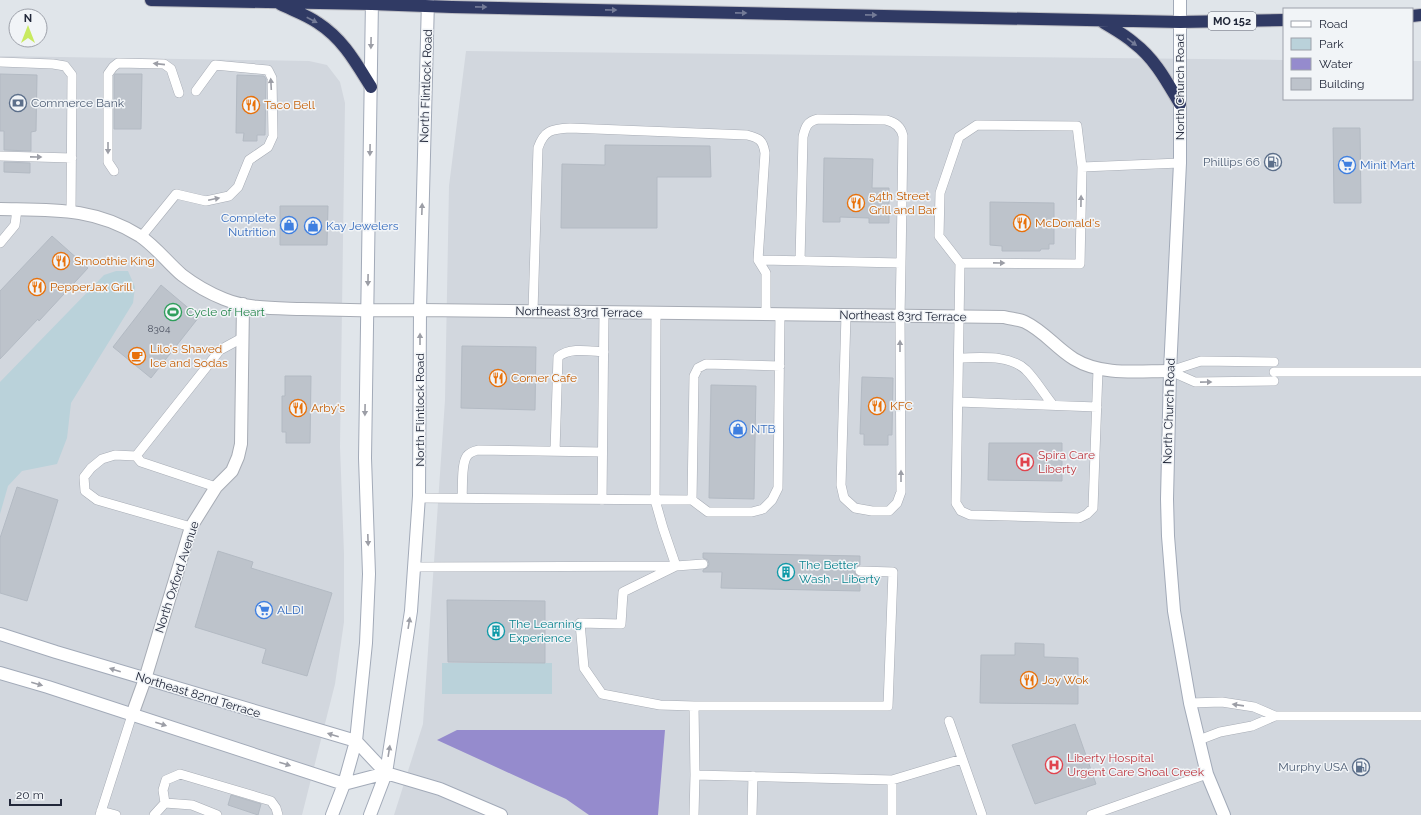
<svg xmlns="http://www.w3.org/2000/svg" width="1421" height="815" font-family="Raleway,sans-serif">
<rect width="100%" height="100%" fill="#e0e5ea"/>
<path fill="#d2d7de" d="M466,51l818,9v39h128v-38h9v754h-1027l29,-91 22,-324 4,-214z
M0,56l309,5 18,4 13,17 5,21 -5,344 4,106v69l-9,62 -33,131h-302z"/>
<path fill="#bad2da" d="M116,271h12l7,16 -2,16 -62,100 -4,35 -10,26 -35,7 -14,15 -8,28v-132l104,-107z
M442,663h110v31h-110z"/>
<path fill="#958bcd" d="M457,730h208l-7,85h-69l-23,-16 -129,-59z"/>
<path fill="#bdc3cb" stroke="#b3bac3" d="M0,74l37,1 -1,56 -5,1v19l-27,-1v-19h-4z
M115,74h27l-1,55h-27v-53z
M237,75l27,1 2,3 -1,56h-8v6h-14l1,-8h-8z
M1333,128h27l1,75h-27z
M605,145l105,1 1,31h-54v51h-96l1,-64 43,1z
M824,158l49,1 -1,29h17v35h-20v-5l-29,-1v5h-17z
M4,162l26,1v10l-26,-1z
M990,202l64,1v41h-5v5h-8l-1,2h-38v-5l-12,-1z
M280,206h48l-1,39h-47z
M52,236l36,32 -49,53 -1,-2 -38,40v-68z
M161,285l38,32 -48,61 -38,-31z
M462,346l74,1 -1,63 -74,-2z
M285,376h26l-1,67h-24v-11h-4v-36h3z
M862,377l31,1 -1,57h-4v10h-24v-11h-4z
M711,385l45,1 -2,113 -45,-1z
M989,443h73v38l-74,-1z
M17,487l41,13 -31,101 -27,-8v-55z
M218,551l35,11 -2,6 81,25 -25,83 -45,-13 4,-14 -71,-22z
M703,553l157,3v9l-5,3 -1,3 3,5 3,1v14l-139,-3 1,-16h-19v-2l5,-3 1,-3 -1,-4 -5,-2z
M447,600l98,1v62l-97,-1z
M1015,643l29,1v13l34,1v46l-98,-1 1,-48h34z
M1075,724l21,60 -61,20 -23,-59z
M231,795l30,9 -3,11 -30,-10z"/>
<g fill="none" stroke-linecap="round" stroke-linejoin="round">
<g stroke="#a7acb5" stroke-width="10">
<path id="lane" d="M0,62l53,2 12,2 7,9 -1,136
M0,156l72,2
M114,171l-6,-9v-88l5,-7 5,-4 46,1 7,5 8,24
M141,237l35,-43 30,7 23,-5 9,-9 11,-27 19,-13 5,-11 -1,-58 -4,-8 -53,-5 -19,26
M0,243l15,-18 2,-16
M758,260l143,3 -1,53 1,176 -4,11 -8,8h-17l-17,-3 -11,-10 -3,-13 5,-170
M800,261l3,-124c2,-9 4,-16 15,-18l68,1c9,2 15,7 17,16l-2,127
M960,263l120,1 2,-97
M533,311l5,-163c6,-18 14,-19 32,-20l177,7c12,3 16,5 18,18l-7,107 8,13v41
M959,358c21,0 50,-4 67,12 10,10 18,24 27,35
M1098,370l-5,138 -6,6 -8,4 -109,-3 -9,-4 -5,-8 4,-240 -21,-27 1,-43 19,-56 18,-12 100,1 5,41 98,-4
M1170,371l25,11 79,-1
M1170,371l31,-10 73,1
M1274,372h147
M958,402l139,5
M555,451l3,-94c12,-10 31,-6 46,-5
M136,456l-21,-1 -13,4 -11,9 -7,9 1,14 12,9 94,27
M216,487l-75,-25 -5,-6 84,-106 22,-12
M419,498l273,2 16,12h44l11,-3 9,-9 6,-12 2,-174
M462,498c1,-10 -1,-34 5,-42 3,-4 7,-5 11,-6l124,2
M602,500l2,-188
M692,500l2,-124 4,-8 8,-4 74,2
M414,567l262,-1 -13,-38 -8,-28 1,-187
M1190,703l32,-1 32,5 21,9
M694,706l-34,-1 -58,-11 -18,-26 -4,-45 41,1 2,-32 53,-26 27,-2
M949,721l33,94
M1199,740l21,-8 32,-6 23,-10h146
M695,775l-1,-69h194l5,-134 -33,-1
M165,803l-2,-13 3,-10 14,-6 91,27 5,7 2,7
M101,811l15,4
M100,815l32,-100
M154,815l11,-12 27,2 25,10
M694,815l1,-40 197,5 70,-21
M752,815l1,-39
M892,815v-35
M1091,815l116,-41"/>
</g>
<g stroke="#a7acb5" stroke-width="14">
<path id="street" d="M0,209c52,1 94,-2 140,27 16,11 28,27 42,39 13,10 27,18 42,24 24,10 52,9 78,10 39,1 78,2 118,1l584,7c7,2 15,2 21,5 19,9 31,26 49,37 28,17 64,12 96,12
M132,715l13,-36 46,-152 25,-40 16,-16 6,-14 3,-13 2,-140"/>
</g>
<g stroke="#a2aab8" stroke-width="14">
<path id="secondary" d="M1180,0v163l-10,208 -3,128 1,37 6,75 16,92 17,71 17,41
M0,634l56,18 300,89 30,32 54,16 61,26
M0,673l48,14 296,97 42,-11
M332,815l12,-31 12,-43 10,-98 3,-69 -4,-116 7,-458
M370,815l16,-42 7,-45 18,-117 8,-115 1,-186 8,-310"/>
</g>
<g stroke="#bdbec4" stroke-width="14">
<path id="highway" d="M151,0l221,4 80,3 728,15 104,-2
M280,4c12,6 27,11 38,19 25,16 38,40 53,64
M1412,16l9,-1
M1101,21c11,7 23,13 33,22 21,16 33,39 46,61"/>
</g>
<use href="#lane" stroke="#fff" stroke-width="9"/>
<use href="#street" stroke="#fff" stroke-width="12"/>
<use href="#secondary" stroke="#fff" stroke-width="12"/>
<use href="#highway" stroke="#303a64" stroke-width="12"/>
</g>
<defs><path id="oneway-solid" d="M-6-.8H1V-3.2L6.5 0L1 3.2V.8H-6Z"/></defs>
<g fill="#747b97">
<use href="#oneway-solid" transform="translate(481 7) rotate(1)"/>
<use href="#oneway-solid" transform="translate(611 10) rotate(1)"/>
<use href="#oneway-solid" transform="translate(741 13) rotate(1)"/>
<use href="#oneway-solid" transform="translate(871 15) rotate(1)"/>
<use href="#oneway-solid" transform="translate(312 20) rotate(27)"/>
<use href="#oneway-solid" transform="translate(1132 42) rotate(37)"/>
</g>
<g fill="#9c9ea6">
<use href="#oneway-solid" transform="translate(371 43) rotate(91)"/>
<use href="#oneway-solid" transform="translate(159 64) rotate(-174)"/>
<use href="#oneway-solid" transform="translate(271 84) rotate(-93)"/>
<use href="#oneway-solid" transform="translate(108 148) rotate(90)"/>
<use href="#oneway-solid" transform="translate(370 150) rotate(91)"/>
<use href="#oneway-solid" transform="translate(36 157) rotate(1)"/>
<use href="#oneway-solid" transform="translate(214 199) rotate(-12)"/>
<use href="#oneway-solid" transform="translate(1081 201) rotate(-89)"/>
<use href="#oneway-solid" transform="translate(422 209) rotate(-88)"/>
<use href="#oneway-solid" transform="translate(999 263) rotate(1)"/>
<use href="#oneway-solid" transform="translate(368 280) rotate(91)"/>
<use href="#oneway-solid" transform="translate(420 339) rotate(-90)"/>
<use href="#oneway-solid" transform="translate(900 346) rotate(-90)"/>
<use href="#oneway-solid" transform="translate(1206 382) rotate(-1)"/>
<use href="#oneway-solid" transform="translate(365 410) rotate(91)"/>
<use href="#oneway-solid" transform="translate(901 476) rotate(-90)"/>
<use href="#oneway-solid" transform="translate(368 540) rotate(88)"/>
<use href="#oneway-solid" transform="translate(409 623) rotate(-81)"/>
<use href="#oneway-solid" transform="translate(115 670) rotate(-163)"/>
<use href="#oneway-solid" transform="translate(37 684) rotate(16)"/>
<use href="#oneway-solid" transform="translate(1238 705) rotate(-172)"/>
<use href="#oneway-solid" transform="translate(161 724) rotate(18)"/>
<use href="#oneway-solid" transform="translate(333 735) rotate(-163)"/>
<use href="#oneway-solid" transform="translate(389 751) rotate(-81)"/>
<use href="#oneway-solid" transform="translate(285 764) rotate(18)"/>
</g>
<defs>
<g id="bank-ring" transform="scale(0.9)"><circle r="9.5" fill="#f1f4f7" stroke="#5c6f8a" stroke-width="1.5"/><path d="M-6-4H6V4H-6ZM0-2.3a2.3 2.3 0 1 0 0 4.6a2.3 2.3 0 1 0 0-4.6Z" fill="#5c6f8a"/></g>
<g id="restaurant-ring" transform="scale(0.9)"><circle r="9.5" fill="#f1f4f7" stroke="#e8710a" stroke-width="1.5"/><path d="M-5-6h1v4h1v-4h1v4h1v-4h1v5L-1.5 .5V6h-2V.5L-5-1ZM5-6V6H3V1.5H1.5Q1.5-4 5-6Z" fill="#e8710a"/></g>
<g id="fuel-ring" transform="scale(0.9)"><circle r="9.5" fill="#f1f4f7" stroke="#5c6f8a" stroke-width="1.5"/><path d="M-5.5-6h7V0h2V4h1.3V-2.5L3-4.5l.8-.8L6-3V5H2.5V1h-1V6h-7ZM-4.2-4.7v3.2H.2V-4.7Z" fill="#5c6f8a"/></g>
<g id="supermarket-ring" transform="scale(0.9)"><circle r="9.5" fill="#f1f4f7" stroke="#3f7fe0" stroke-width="1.5"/><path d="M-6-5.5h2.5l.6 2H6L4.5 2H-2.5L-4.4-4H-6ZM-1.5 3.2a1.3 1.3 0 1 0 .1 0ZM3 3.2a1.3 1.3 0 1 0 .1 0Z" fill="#3f7fe0"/></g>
<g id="shop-ring" transform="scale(0.9)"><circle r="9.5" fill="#f1f4f7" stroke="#3f7fe0" stroke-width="1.5"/><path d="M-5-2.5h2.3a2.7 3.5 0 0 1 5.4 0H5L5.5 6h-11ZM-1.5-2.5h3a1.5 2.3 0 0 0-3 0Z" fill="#3f7fe0"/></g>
<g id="stadium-ring" transform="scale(0.9)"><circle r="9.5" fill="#f1f4f7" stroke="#2e9e5b" stroke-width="1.5"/><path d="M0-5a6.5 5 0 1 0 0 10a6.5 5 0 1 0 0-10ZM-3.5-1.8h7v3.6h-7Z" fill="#2e9e5b"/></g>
<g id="cafe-ring" transform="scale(0.9)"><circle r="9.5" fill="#f1f4f7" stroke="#e8710a" stroke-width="1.5"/><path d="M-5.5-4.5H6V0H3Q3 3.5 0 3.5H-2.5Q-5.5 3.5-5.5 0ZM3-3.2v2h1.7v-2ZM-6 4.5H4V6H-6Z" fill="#e8710a"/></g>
<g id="hospital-ring" transform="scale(0.9)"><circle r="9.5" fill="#f1f4f7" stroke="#e0444e" stroke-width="1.5"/><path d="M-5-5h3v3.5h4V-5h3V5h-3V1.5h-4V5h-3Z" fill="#e0444e"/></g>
<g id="building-ring" transform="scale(0.9)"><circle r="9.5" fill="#f1f4f7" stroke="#0f9aa8" stroke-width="1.5"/><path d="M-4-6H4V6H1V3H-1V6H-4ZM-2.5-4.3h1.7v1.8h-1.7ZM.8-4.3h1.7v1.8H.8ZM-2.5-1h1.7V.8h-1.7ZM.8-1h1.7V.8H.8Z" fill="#0f9aa8"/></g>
</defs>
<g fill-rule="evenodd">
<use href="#bank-ring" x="18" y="103"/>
<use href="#restaurant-ring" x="251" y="105"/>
<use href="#fuel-ring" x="1273" y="162"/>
<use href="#supermarket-ring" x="1347" y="165"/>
<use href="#restaurant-ring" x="856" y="203"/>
<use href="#restaurant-ring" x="1022" y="223"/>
<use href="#shop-ring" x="289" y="225"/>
<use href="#shop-ring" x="313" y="226"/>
<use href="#restaurant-ring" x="61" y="261"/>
<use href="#restaurant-ring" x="37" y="287"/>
<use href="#stadium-ring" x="173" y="312"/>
<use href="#cafe-ring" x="137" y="356"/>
<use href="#restaurant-ring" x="498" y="378"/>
<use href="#restaurant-ring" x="877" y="406"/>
<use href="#restaurant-ring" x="298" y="408"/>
<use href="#shop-ring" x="738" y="429"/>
<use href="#hospital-ring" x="1025" y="462"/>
<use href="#building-ring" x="786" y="572"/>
<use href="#supermarket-ring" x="264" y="610"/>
<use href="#building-ring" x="496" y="631"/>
<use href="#restaurant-ring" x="1029" y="680"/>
<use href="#hospital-ring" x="1054" y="765"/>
<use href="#fuel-ring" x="1361" y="767"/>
</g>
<g text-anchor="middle" stroke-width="3" stroke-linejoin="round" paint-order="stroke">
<g font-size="10" fill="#494f5e">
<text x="159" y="332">8304</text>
</g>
<rect fill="#f1f4f7" stroke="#606573" stroke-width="1" x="1208" y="12" width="48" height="18" rx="3"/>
<g font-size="11" font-weight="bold" fill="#22283a">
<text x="1232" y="25">MO 152</text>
</g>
<g font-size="12" fill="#22283a" stroke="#f1f4f7">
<text transform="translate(426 86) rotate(-88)" y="4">North Flintlock Road</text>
<text transform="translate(1180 87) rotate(-90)" y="4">North Church Road</text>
<text transform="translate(579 312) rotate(1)" y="4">Northeast 83rd Terrace</text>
<text transform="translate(903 316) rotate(1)" y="4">Northeast 83rd Terrace</text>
<text transform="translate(420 410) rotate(-90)" y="4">North Flintlock Road</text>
<text transform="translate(1169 411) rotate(-88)" y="4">North Church Road</text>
<text transform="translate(177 577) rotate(-72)" y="4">North Oxford Avenue</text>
<text transform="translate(198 695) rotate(17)" y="4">Northeast 82nd Terrace</text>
</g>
<g font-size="12" fill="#4e5e75" stroke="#f1f4f7" text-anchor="end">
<text x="31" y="107" text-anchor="start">Commerce Bank</text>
<text x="1260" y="166">Phillips 66</text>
<text x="1348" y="771">Murphy USA</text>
</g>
<g font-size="12" fill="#c56008" stroke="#f1f4f7" text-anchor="start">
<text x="264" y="109">Taco Bell</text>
<text x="869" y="200">54th Street<tspan x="869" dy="14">Grill and Bar</tspan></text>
<text x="1035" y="227">McDonald's</text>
<text x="74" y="265">Smoothie King</text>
<text x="50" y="291">PepperJax Grill</text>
<text x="150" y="353">Lilo's Shaved<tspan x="150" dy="14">Ice and Sodas</tspan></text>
<text x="511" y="382">Corner Cafe</text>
<text x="890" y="410">KFC</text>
<text x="311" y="412">Arby's</text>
<text x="1042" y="684">Joy Wok</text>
</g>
<g font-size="12" fill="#366cbe" stroke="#f1f4f7" text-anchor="start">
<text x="1360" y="169">Minit Mart</text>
<text x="276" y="222" text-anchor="end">Complete<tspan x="276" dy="14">Nutrition</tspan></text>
<text x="326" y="230">Kay Jewelers</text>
<text x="751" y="433">NTB</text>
<text x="277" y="614">ALDI</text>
</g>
<g font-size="12" fill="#27864d" stroke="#f1f4f7" text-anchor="start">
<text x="186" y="316">Cycle of Heart</text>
</g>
<g font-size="12" fill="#be3a42" stroke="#f1f4f7" text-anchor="start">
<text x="1038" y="459">Spira Care<tspan x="1038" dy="14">Liberty</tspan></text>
<text x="1067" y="762">Liberty Hospital<tspan x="1067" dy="14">Urgent Care Shoal Creek</tspan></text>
</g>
<g font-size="12" fill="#0d838f" stroke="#f1f4f7" text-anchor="start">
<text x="799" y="569">The Better<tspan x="799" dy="14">Wash - Liberty</tspan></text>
<text x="509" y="628">The Learning<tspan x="509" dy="14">Experience</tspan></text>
</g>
</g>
<rect x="1283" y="8" width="130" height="92" fill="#f1f4f7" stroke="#9ea2ab"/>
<rect x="1291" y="21" width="20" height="6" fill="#ffffff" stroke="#9ea2ab"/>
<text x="1319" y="28" font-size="12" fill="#22283a">Road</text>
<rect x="1291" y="38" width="20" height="12" fill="#bad2da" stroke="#9ea2ab"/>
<text x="1319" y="48" font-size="12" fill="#22283a">Park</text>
<rect x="1291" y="58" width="20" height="12" fill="#958bcd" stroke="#9ea2ab"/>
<text x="1319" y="68" font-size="12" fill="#22283a">Water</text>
<rect x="1291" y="78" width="20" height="12" fill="#bdc3cb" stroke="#9ea2ab"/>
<text x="1319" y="88" font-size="12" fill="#22283a">Building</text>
<g transform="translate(28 28)"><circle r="19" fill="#f1f4f7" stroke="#9ea2ab"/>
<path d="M0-3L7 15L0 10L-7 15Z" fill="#c8ea5f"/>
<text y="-6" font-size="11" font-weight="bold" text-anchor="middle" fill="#22283a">N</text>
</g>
<path d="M10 799v6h51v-6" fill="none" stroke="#22283a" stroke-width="2"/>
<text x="16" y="799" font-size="12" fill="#22283a" stroke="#f1f4f7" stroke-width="3" paint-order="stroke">20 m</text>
</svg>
